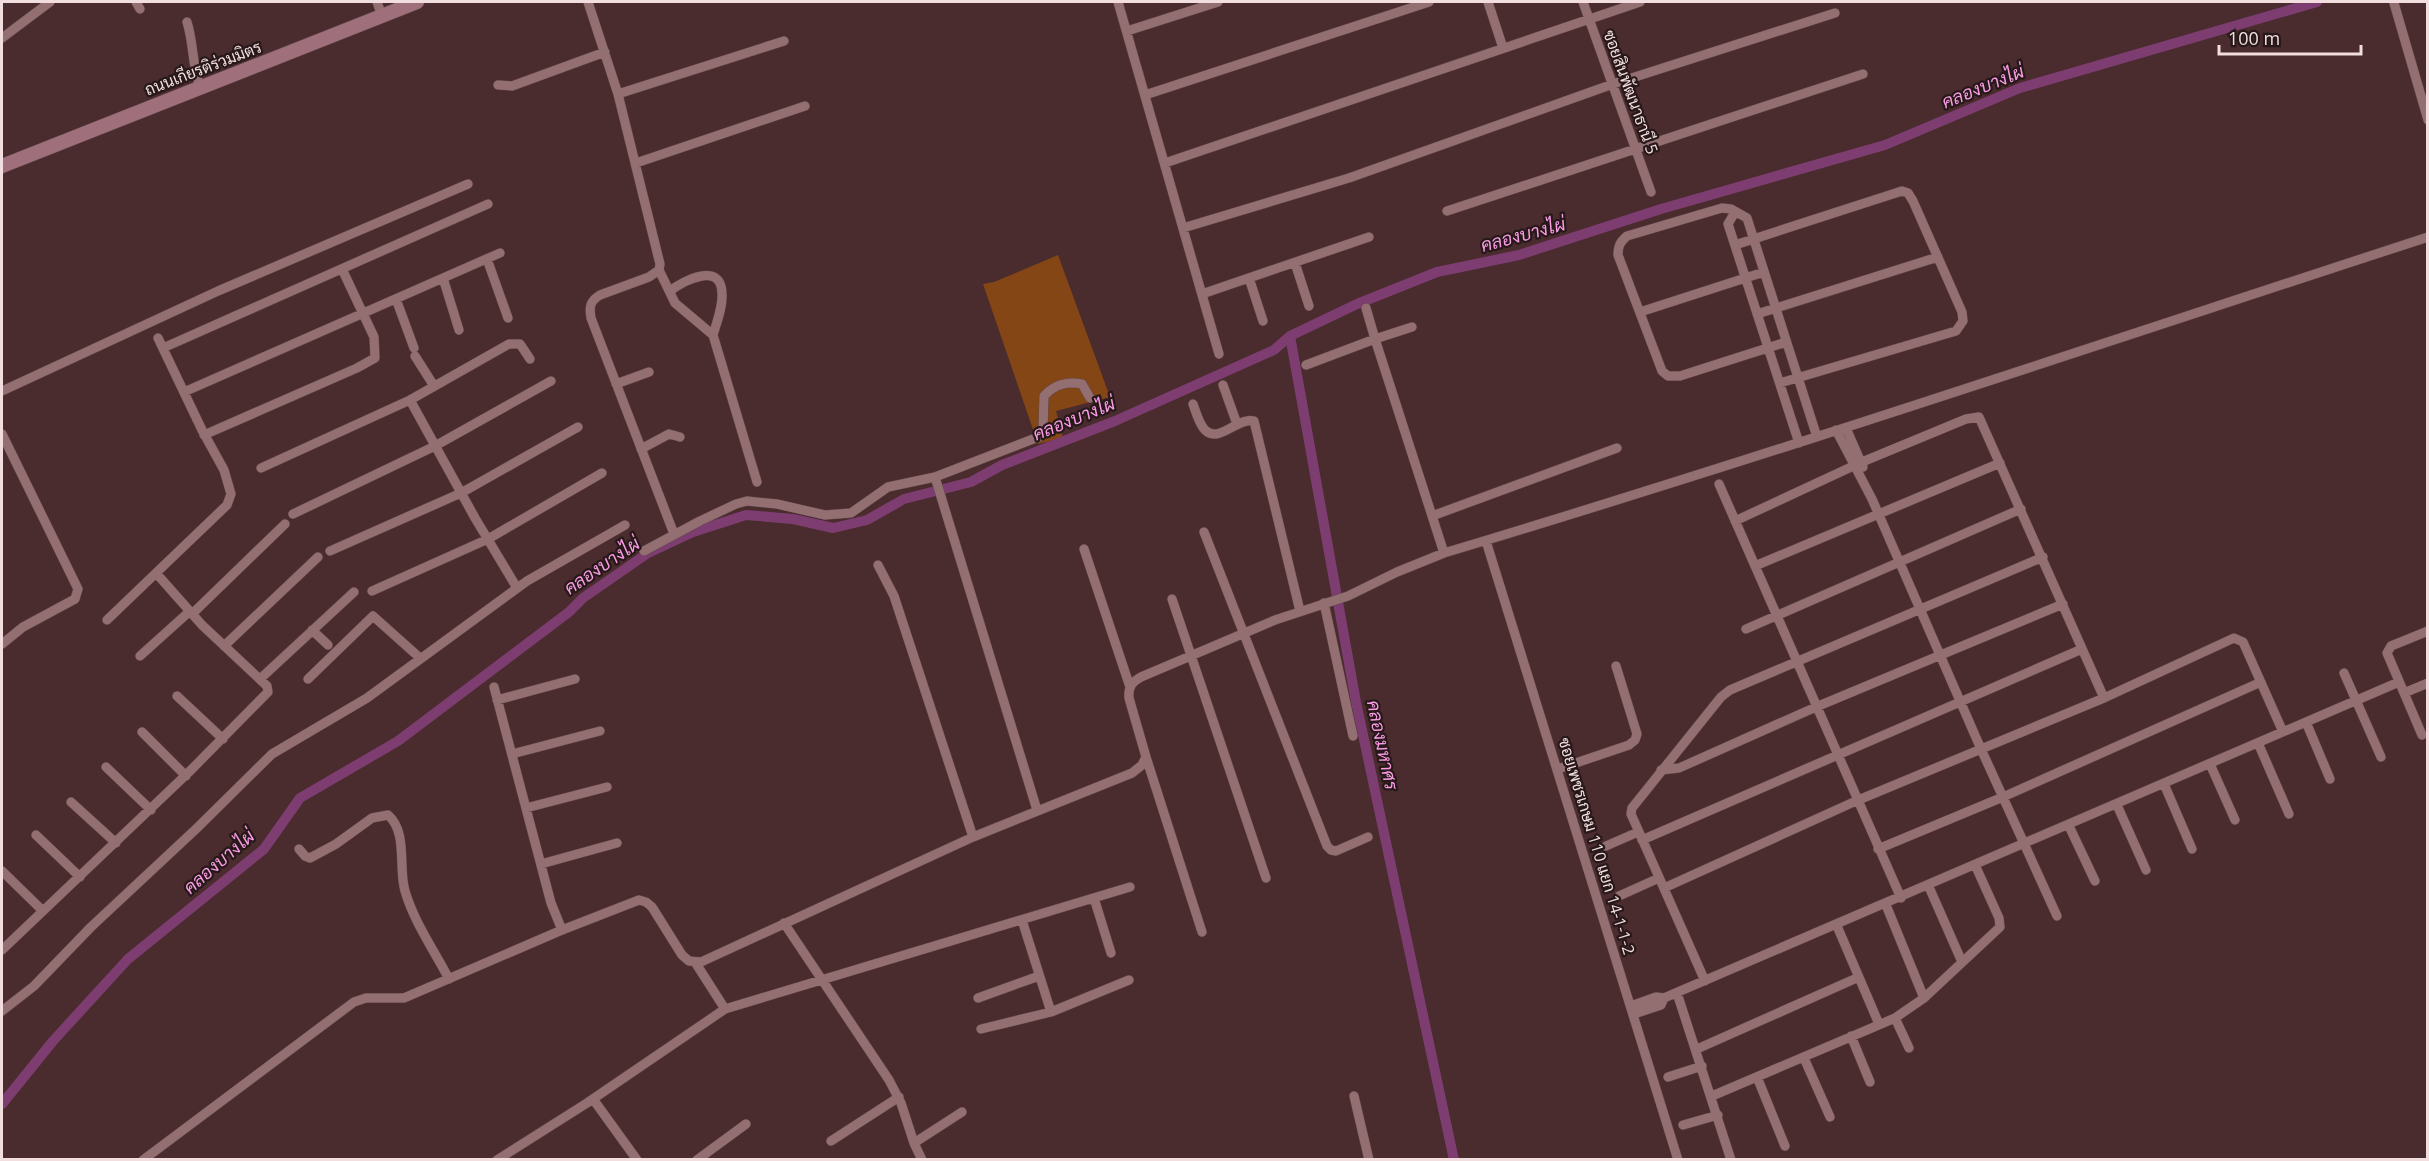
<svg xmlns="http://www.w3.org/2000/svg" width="2429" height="1161" font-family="'Open Sans',Sarabun,sans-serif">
<rect width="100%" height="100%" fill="#4a2b2e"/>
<path fill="#854615" d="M1058,255l52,142 -54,14 7,27 -25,6 -55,-160 11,-2z"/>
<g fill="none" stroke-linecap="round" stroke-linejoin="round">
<path stroke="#7e3d71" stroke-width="10" d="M1290,336l66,366 98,458
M2,1104l51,-63 75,-82 136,-110 36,-51 98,-57 171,-129 14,-14 65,-45 45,-21 53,-17 47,4 40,9 34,-8 37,-21 67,-17 31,-17 113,-44 159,-71 16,-14 67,-32 80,-32 82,-17 142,-46 224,-64 135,-57 297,-86"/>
<g stroke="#62484a" stroke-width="10">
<path id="street" d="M136,2l4,7
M377,2l5,14
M588,2l30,92 166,-53
M1118,2l101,352
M1488,2l15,46
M1583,2l68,190
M2394,3l34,117
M187,22c7,22 5,44 13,65
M1127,31l91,-29
M2,38l48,-36
M498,85l14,1 93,-34
M618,94l42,170 -1,6 -10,7 -49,18c-10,6 -11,12 -9,23l83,216
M1145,95l284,-93
M636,163l169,-57
M1165,163l475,-161
M1447,211l416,-137
M1735,212l-7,12 71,219
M1183,228l166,-50 264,-94 222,-71
M1735,245l167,-54 6,2 5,8 49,111 1,9 -7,10 -176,52
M487,259l21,59
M1295,263l14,43
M659,270l16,33 38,32 44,147
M443,278l16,52
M1249,278l14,43
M670,291c13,-10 51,-30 52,2 1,14 -5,28 -9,42
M1202,294l167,-57
M396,299l18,49
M1366,308l9,31 37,-12
M1640,312l124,-40
M1757,314l181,-57
M1786,342l-106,34h-12l-6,-5 -44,-116c0,-9 2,-13 9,-19l95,-28 9,1 16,9 70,219
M163,348l325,-144
M415,356l19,30
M1306,365l69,-26 69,214
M616,384l33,-12
M1223,385l14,39
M2,391l216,-100 250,-107
M184,392l316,-139
M1193,404c3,8 6,20 12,26 14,14 34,-14 49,-9l46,190
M1846,428l17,39
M1836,430l36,69 109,250 76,167
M2,434l76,155 -3,10 -52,28 -21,17
M204,435l153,-67 18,-10 -1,-21 -32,-68
M641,449l28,-15 11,3
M261,468l149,-68
M935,477l102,333
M1719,484l182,414
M293,514l142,-68 116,-65
M1432,516l185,-68
M1735,521l127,-59 104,-43 13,-2 125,281
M1204,532l123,314 4,4 5,1 32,-14
M1486,541l192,619
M1084,549l46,138
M330,551l131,-58 117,-66
M644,551l56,-30 36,-17 11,-3 30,3 48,11 26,-2 37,-26 47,-10 106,-41 2,-6 1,-34c11,-12 23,-15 38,-12l8,14
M878,565l16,31 79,241
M1755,566l245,-103
M156,573l71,-68 4,-11 -7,-24 -22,-40 -44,-92
M517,588l-42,-70 -65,-118 99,-56h11l10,15
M372,591l116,-52 114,-66
M1172,599l94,279
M1324,603l29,133
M192,614l93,-90
M1746,629l275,-120
M312,630l16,15
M224,646l94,-89
M140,656l50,-45
M2344,673l37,84
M260,679l94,-87
M308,679l65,-63 47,42
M494,687l57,216 11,27
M2404,693l24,-10
M177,696l46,43
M497,700l78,-21
M2306,722l24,57
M142,732l44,44
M2422,735l-35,-82 4,-7 37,-15
M2258,743l31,71
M512,754l88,-23
M1146,757l56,175
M2210,764l25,56
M106,767l45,43
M1558,769l71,-24 6,-5 2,-6 -21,-68
M1661,770l18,-2 137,-61 247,-103
M2164,784l28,65
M71,802l45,41
M2117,805l29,65
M526,808l81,-21
M2069,826l26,55
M36,835l44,42
M1642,840l440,-191
M1606,846l32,-14
M299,849l6,7 5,2 26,-14 36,-26 16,-3c20,17 10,53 17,76 9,31 29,59 44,88
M1878,849l125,-52 258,-115
M541,864l76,-21
M2,871l41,40
M1929,887l33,75
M1664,888l192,-87 248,-103 130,-60 9,4 40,90
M1619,896l40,-18
M1094,898l17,55
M1886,905l38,93
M1022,920l29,92
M784,923l105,157 12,23 13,40 8,17
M1837,926l42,98
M2,950l187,-178 79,-80 -1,-6 -65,-61 -46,-52 -49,47
M1705,981l-74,-167 1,-6 89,-111 9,-7 313,-133
M1677,993l54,167
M978,998l61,-22
M1631,1006l25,-9 8,1c246,-104 491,-209 735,-316
M725,1009l405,-122
M2,1011l32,-25 57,-59 105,-98 76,-75 95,-56 160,-117 98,-56
M1634,1014l27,-9 3,-7
M1895,1018l14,30
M981,1029l70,-17 78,-32
M1851,1036l19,46
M1697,1049l162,-72
M1804,1058l26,59
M1668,1077l34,-11
M1757,1077l28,69
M1354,1096l15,64
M1712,1096l183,-78 29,-20 76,-71 -1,-9 -23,-51
M593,1099l44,61
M1683,1125l35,-10
M831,1141l68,-44
M914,1143l48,-31
M143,1160l211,-158 12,-4h38l158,-68 77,-30 7,2 6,5 30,48 7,6 12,1 272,-125 159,-64 10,-8 4,-8 -17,-59c-1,-11 3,-16 12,-21l134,-57 73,-24 49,-24 47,-19c330,-99 656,-209 984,-316
M497,1160l90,-57 138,-94 -30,-47
M697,1160l49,-36"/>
</g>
<g stroke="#62484a" stroke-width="15">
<path id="secondary" d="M2,166l415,-164"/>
</g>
<use href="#street" stroke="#946f72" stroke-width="9"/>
<use href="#secondary" stroke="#9f707b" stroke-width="14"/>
</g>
<g text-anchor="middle" stroke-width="4.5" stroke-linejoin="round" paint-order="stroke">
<g font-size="16" fill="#f3dedf" stroke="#271819">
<text transform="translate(203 68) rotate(-21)" y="6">ถนนเกียรติร่วมมิตร</text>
<text transform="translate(1631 92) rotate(70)" y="6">ซอยสินพัฒนาธานี 5</text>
<text transform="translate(1597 846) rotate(73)" y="6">ซอยเพชรเกษม 110 แยก 14-1-1-2</text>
</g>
<g font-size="18" font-style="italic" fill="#f89be3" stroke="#271819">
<text transform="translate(1983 87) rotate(-22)" y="6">คลองบางไผ่</text>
<text transform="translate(1523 235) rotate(-15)" y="6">คลองบางไผ่</text>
<text transform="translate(1074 419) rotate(-22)" y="6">คลองบางไผ่</text>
<text transform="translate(602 566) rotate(-34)" y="6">คลองบางไผ่</text>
<text transform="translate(1382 745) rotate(78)" y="6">คลองมหาศร</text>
<text transform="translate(219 862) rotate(-41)" y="6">คลองบางไผ่</text>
</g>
</g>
<rect width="2429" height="1161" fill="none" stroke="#f3dedf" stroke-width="6"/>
<path d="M2219 45v9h142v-9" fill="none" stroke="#f3dedf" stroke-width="3"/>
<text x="2228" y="45" font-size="18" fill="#f3dedf" stroke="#271819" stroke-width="4.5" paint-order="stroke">100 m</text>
</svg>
